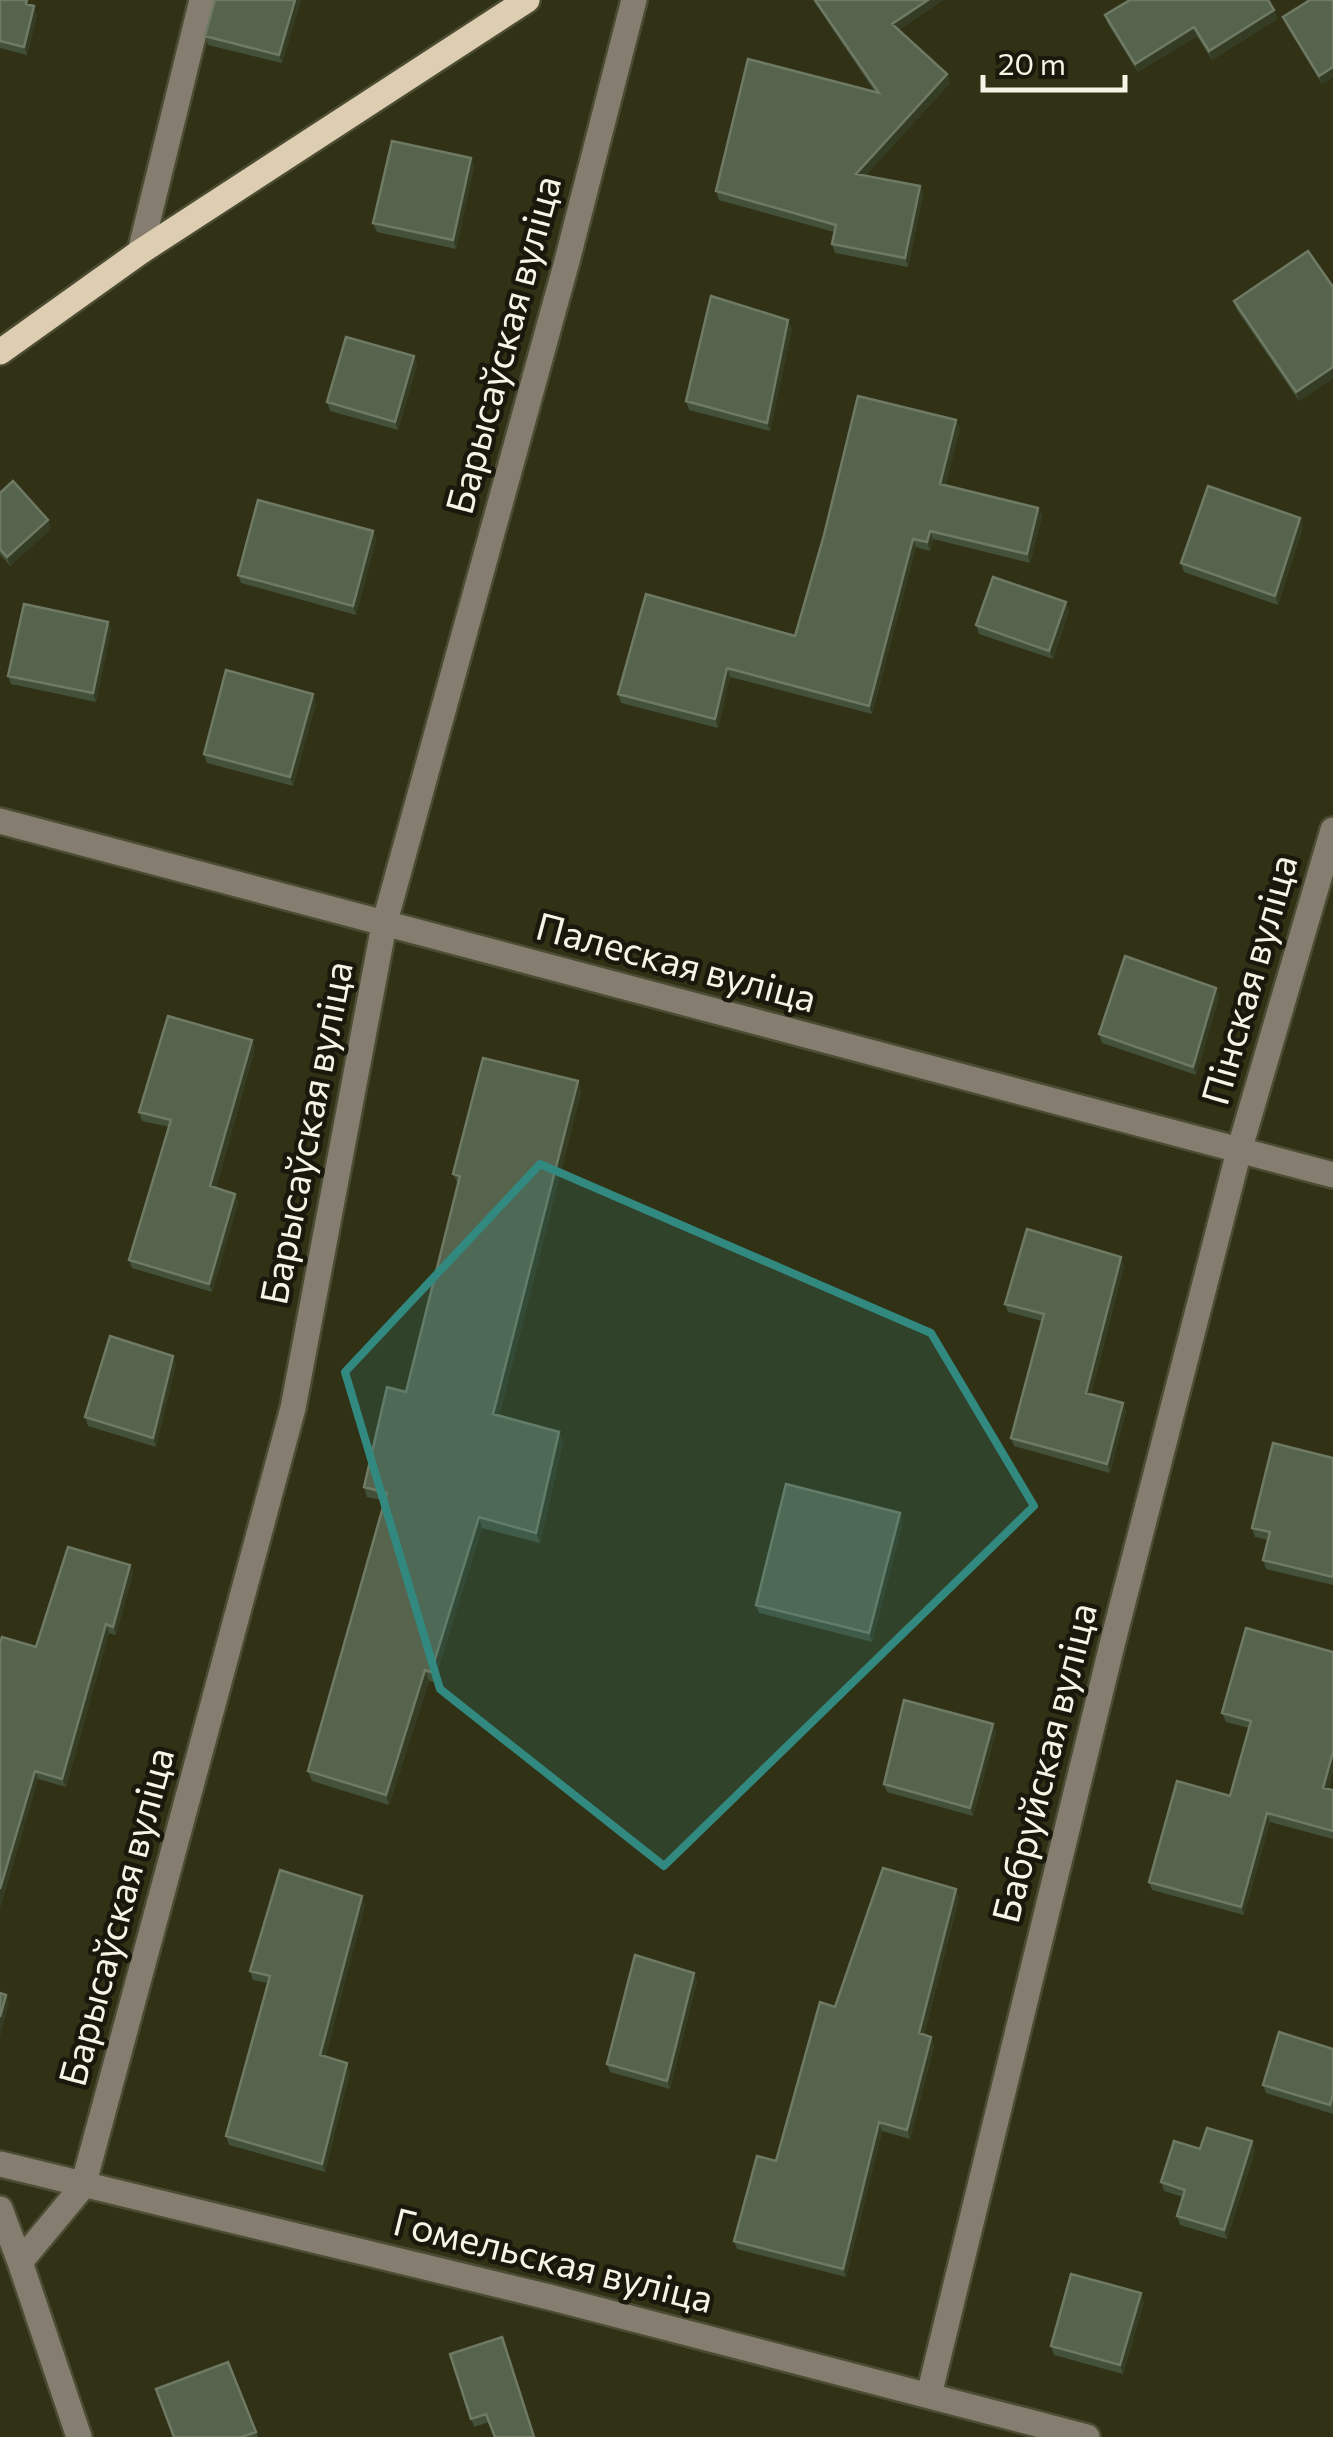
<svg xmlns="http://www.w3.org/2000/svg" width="1333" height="2437" font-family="Commissioner,sans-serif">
<rect width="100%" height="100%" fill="#313116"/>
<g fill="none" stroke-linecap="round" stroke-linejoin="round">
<g stroke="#4c4c33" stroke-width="30">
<path id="minor" d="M140,252l62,-252
M0,821l1333,354
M0,2164l549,133 538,140
M0,2209l20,53
M929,2395l184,-754 126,-490 94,-321
M79,2437l-59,-175 63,-76 210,-778 91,-483 183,-664 67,-261"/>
</g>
<g stroke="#4c4c33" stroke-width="30">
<path id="major" d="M0,352l140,-100 387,-252"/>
</g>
<use href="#minor" stroke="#857e70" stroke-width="25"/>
<use href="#major" stroke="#ddcdb1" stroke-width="25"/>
</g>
<path fill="#43513b" d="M0,0l31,5 6,10 -10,40 -27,-7z
M215,0h86l-19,63 -74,-18 -3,-9z
M813,0h130l-44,30 48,44 3,9 -85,93 55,10 3,9 -15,72 -73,-14 -3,-9 2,-12 -115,-32 -3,-9 159,-99z
M1333,0v77l-11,7 -36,-59 -3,-8z
M1274,10l3,9 -65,41 -15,-24 -59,36 -30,-48 -3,-9z
M471,158l3,8 -18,83 -79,-17 -4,-9z
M1333,287v91l-34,23 -62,-91 -3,-9z
M792,328l-22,103 -81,-21 -3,-9z
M414,356l3,9 -19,65 -68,-19 -3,-9z
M960,428l-15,58 93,22 4,8 -12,47 -97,-24 -3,12 -14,-4 -44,167 -142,-37 -12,51 -97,-25 -3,-9 177,-58z
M0,493l48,27 3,9 -41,37 -10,-12z
M1303,526l-25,79 -94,-33 -3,-9z
M373,531l3,9 -20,75 -115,-32 -3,-8z
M1066,602l3,9 -16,48 -74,-25 -3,-9z
M108,622l3,8 -15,72 -85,-18 -3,-8z
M316,703l-23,83 -86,-23 -3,-9z
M1216,988l3,9 -23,78 -94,-32 -3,-9z
M252,1040l3,8 -39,140 19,6 3,9 -26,89 -80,-24 -3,-8 40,-133 -27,-6 -3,-9z
M578,1081l3,11 -82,324 60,16 4,10 -23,101 -58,-15 -48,154 -5,-1 -40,124 -77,-24 -4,-10 77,-270 -18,-4 -3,-10 42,-95 52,-208 -5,-10z
M1124,1266l-33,128 35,17 -16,62 -96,-27 -3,-8 31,-117 -34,-9 -3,-8z
M176,1364l-20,83 -68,-21 -3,-9z
M1333,1458v127l-67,-16 -3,-9 5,-20 -13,-3 -3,-9z
M903,1521l-31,121 -113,-29 -3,-8z
M133,1573l-17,62 -7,-2 -43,154 -28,-8 -38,129 36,-261z
M1246,1628l82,161 5,1v49l-63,-17 -26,93 -92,-25 -3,-8 81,-86 19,-68 -23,-6 -4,-9z
M996,1732l-23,84 -86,-24 -3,-8z
M956,1889l3,9 -35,137 7,2 3,9 -24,93 -28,-8 -36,146 -109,-28 -3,-8 42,-80 59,-154z
M365,1905l-40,152 25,15 -25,100 -96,-27 -3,-9 42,-153 -15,-3 -3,-9z
M694,1973l3,8 -27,108 -60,-17 -3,-8z
M1333,2049v65l-67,-21 -3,-8z
M1200,2149l55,1 -28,89 -47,-14 -3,-9 6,-19 -19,-6 -3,-9z
M1144,2302l-21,72 -69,-19 -3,-9z
M502,2337l-13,85 -15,5 -24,-73z
M228,2362l30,75h-84z"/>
<path fill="#343d24" d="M295,0h6l-19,63 -3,-8z
M928,0h15l-48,33 -3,-9z
M34,6l3,9 -10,40 -3,-8z
M1274,10l3,9 -65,41 -3,-9z
M1194,27l3,9 -59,36 -3,-8z
M1333,67v10l-11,7 -3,-8z
M947,74l3,9 -91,100 -3,-9z
M471,158l3,8 -18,83 -3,-9z
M920,186l3,9 -15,72 -3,-9z
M788,320l4,8 -22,103 -3,-8z
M414,356l3,9 -19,65 -3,-8z
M1333,367v11l-34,23 -3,-9z
M956,420l4,8 -16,65 -4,-9z
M1038,508l4,8 -12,47 -3,-9z
M1300,518l3,8 -25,79 -3,-9z
M48,520l3,9 -41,37 -3,-9z
M373,531l3,9 -20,75 -3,-9z
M930,531l3,8 -3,12 -3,-9z
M913,539l3,8 -44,167 -3,-8z
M1066,602l3,9 -16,48 -4,-8z
M108,622l3,8 -15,72 -3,-9z
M727,668l3,9 -12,51 -3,-9z
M313,694l3,9 -23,83 -3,-9z
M1216,988l3,9 -23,78 -3,-8z
M252,1040l3,8 -41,147 -4,-9z
M578,1081l3,11 -84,332 -4,-10z
M235,1194l3,9 -26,89 -3,-8z
M1121,1257l3,9 -35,135 -3,-8z
M173,1356l3,8 -20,83 -3,-9z
M1123,1403l3,8 -16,62 -3,-9z
M559,1432l4,10 -23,101 -4,-10z
M900,1513l3,8 -31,121 -3,-9z
M479,1517l3,11 -48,154 -3,-10z
M130,1565l3,8 -17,62 -3,-8z
M106,1624l3,9 -43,154 -4,-8z
M425,1670l4,11 -40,124 -3,-10z
M993,1724l3,8 -23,84 -3,-8z
M1333,1752v20l-6,24 -4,-8z
M35,1771l3,8 -38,129v-19z
M1267,1813l3,9 -26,93 -3,-8z
M956,1889l3,9 -37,144 -3,-9z
M362,1896l3,9 -41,159 -4,-9z
M694,1973l3,8 -27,108 -3,-8z
M6,1995l3,8 -9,34v-20z
M931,2037l3,9 -24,93 -3,-9z
M347,2063l3,9 -25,100 -3,-8z
M879,2122l3,9 -36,146 -3,-8z
M1252,2141l3,9 -28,89 -3,-9z
M1141,2293l3,9 -21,72 -3,-9z"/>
<path fill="#56634d" stroke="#6f7a65" stroke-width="2.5" d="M0,0h27l-1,4 8,2 -10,41 -24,-6z
M215,0h80l-16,55 -74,-19z
M815,0h113l-36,24 55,50 -91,100 64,12 -15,72 -73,-14 4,-19 -120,-34 32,-132 131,34z
M1130,0h138l6,10 -65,41 -15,-24 -59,37 -30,-49z
M1310,0h23v67l-14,9 -36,-59z
M392,141l79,17 -18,82 -80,-17z
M1308,251l25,36v80l-37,25 -62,-91z
M711,296l77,24 -21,103 -81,-22z
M346,337l68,19 -19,66 -68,-20z
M858,396l98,24 -16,64 98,24 -11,46 -97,-23 -3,11 -14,-3 -44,167 -142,-38 -12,51 -97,-25 28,-100 149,42 29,-101z
M13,481l35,39 -41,37 -7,-8v-56z
M1208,486l92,32 -25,78 -94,-33z
M258,500l115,31 -20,75 -115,-31z
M993,577l73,25 -17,49 -73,-26z
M24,604l84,18 -15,71 -85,-17z
M226,670l87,24 -23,83 -86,-23z
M1125,956l91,32 -23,79 -94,-33z
M168,1016l84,24 -42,146 25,8 -26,90 -80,-24 42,-140 -32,-8z
M483,1058l95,23 -85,333 66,18 -23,101 -57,-16 -48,155 -6,-2 -39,125 -78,-24 79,-278 -23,-6 23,-100 19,5 54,-216 -7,-2z
M1027,1229l94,28 -35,136 37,10 -16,61 -96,-26 33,-124 -39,-10z
M110,1336l63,20 -20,82 -68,-21z
M1273,1443l60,15v119l-70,-17 7,-28 -18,-4z
M786,1484l114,29 -31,120 -113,-28z
M68,1547l62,18 -17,62 -7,-3 -44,155 -27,-8 -35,118v-246l2,-6 34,10z
M1246,1628l87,24v100l-10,36 10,2v41l-66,-18 -26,94 -92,-25 28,-101 53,15 21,-75 -29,-8z
M904,1700l89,24 -23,84 -86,-24z
M883,1868l73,21 -37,144 12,4 -24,93 -28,-8 -36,147 -109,-28 23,-85 19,5 44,-159 15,5z
M280,1870l82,26 -42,159 27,8 -25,101 -96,-28 44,-160 -20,-5z
M635,1955l59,18 -27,108 -60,-17z
M0,1993l6,2 -6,22z
M1279,2032l54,17v45l-3,11 -67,-20z
M1207,2128l45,13 -28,89 -47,-14 8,-26 -24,-8 13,-41 26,8z
M1071,2274l70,19 -21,72 -69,-19z
M502,2337l32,100h-39l-9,-23 -15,5 -21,-65z
M228,2362l28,70 -14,5h-68l-18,-48z"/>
<path fill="#318980" fill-opacity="0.2" stroke="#318980" stroke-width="8" stroke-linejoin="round" d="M540,1164l391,169 103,173 -370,360 -224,-177 -95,-317z"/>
<g text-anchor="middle" stroke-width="9" stroke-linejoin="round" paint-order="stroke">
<g font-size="38" fill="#f4f5e4" stroke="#18180c">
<text transform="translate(504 345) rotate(-75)" y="13">Барысаўская вуліца</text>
<text transform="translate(676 963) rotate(15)" y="13">Палеская вуліца</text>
<text transform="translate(1250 980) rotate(-74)" y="13">Пінская вуліца</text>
<text transform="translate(307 1133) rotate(-79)" y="13">Барысаўская вуліца</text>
<text transform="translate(1045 1763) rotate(-76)" y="13">Бабруйская вуліца</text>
<text transform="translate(117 1917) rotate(-75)" y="13">Барысаўская вуліца</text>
<text transform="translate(553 2261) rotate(14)" y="13">Гомельская вуліца</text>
</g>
</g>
<path d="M983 75v15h142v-15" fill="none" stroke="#f4f5e4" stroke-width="5"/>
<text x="998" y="75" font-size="30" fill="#f4f5e4" stroke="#18180c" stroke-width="8" paint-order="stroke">20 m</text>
</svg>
